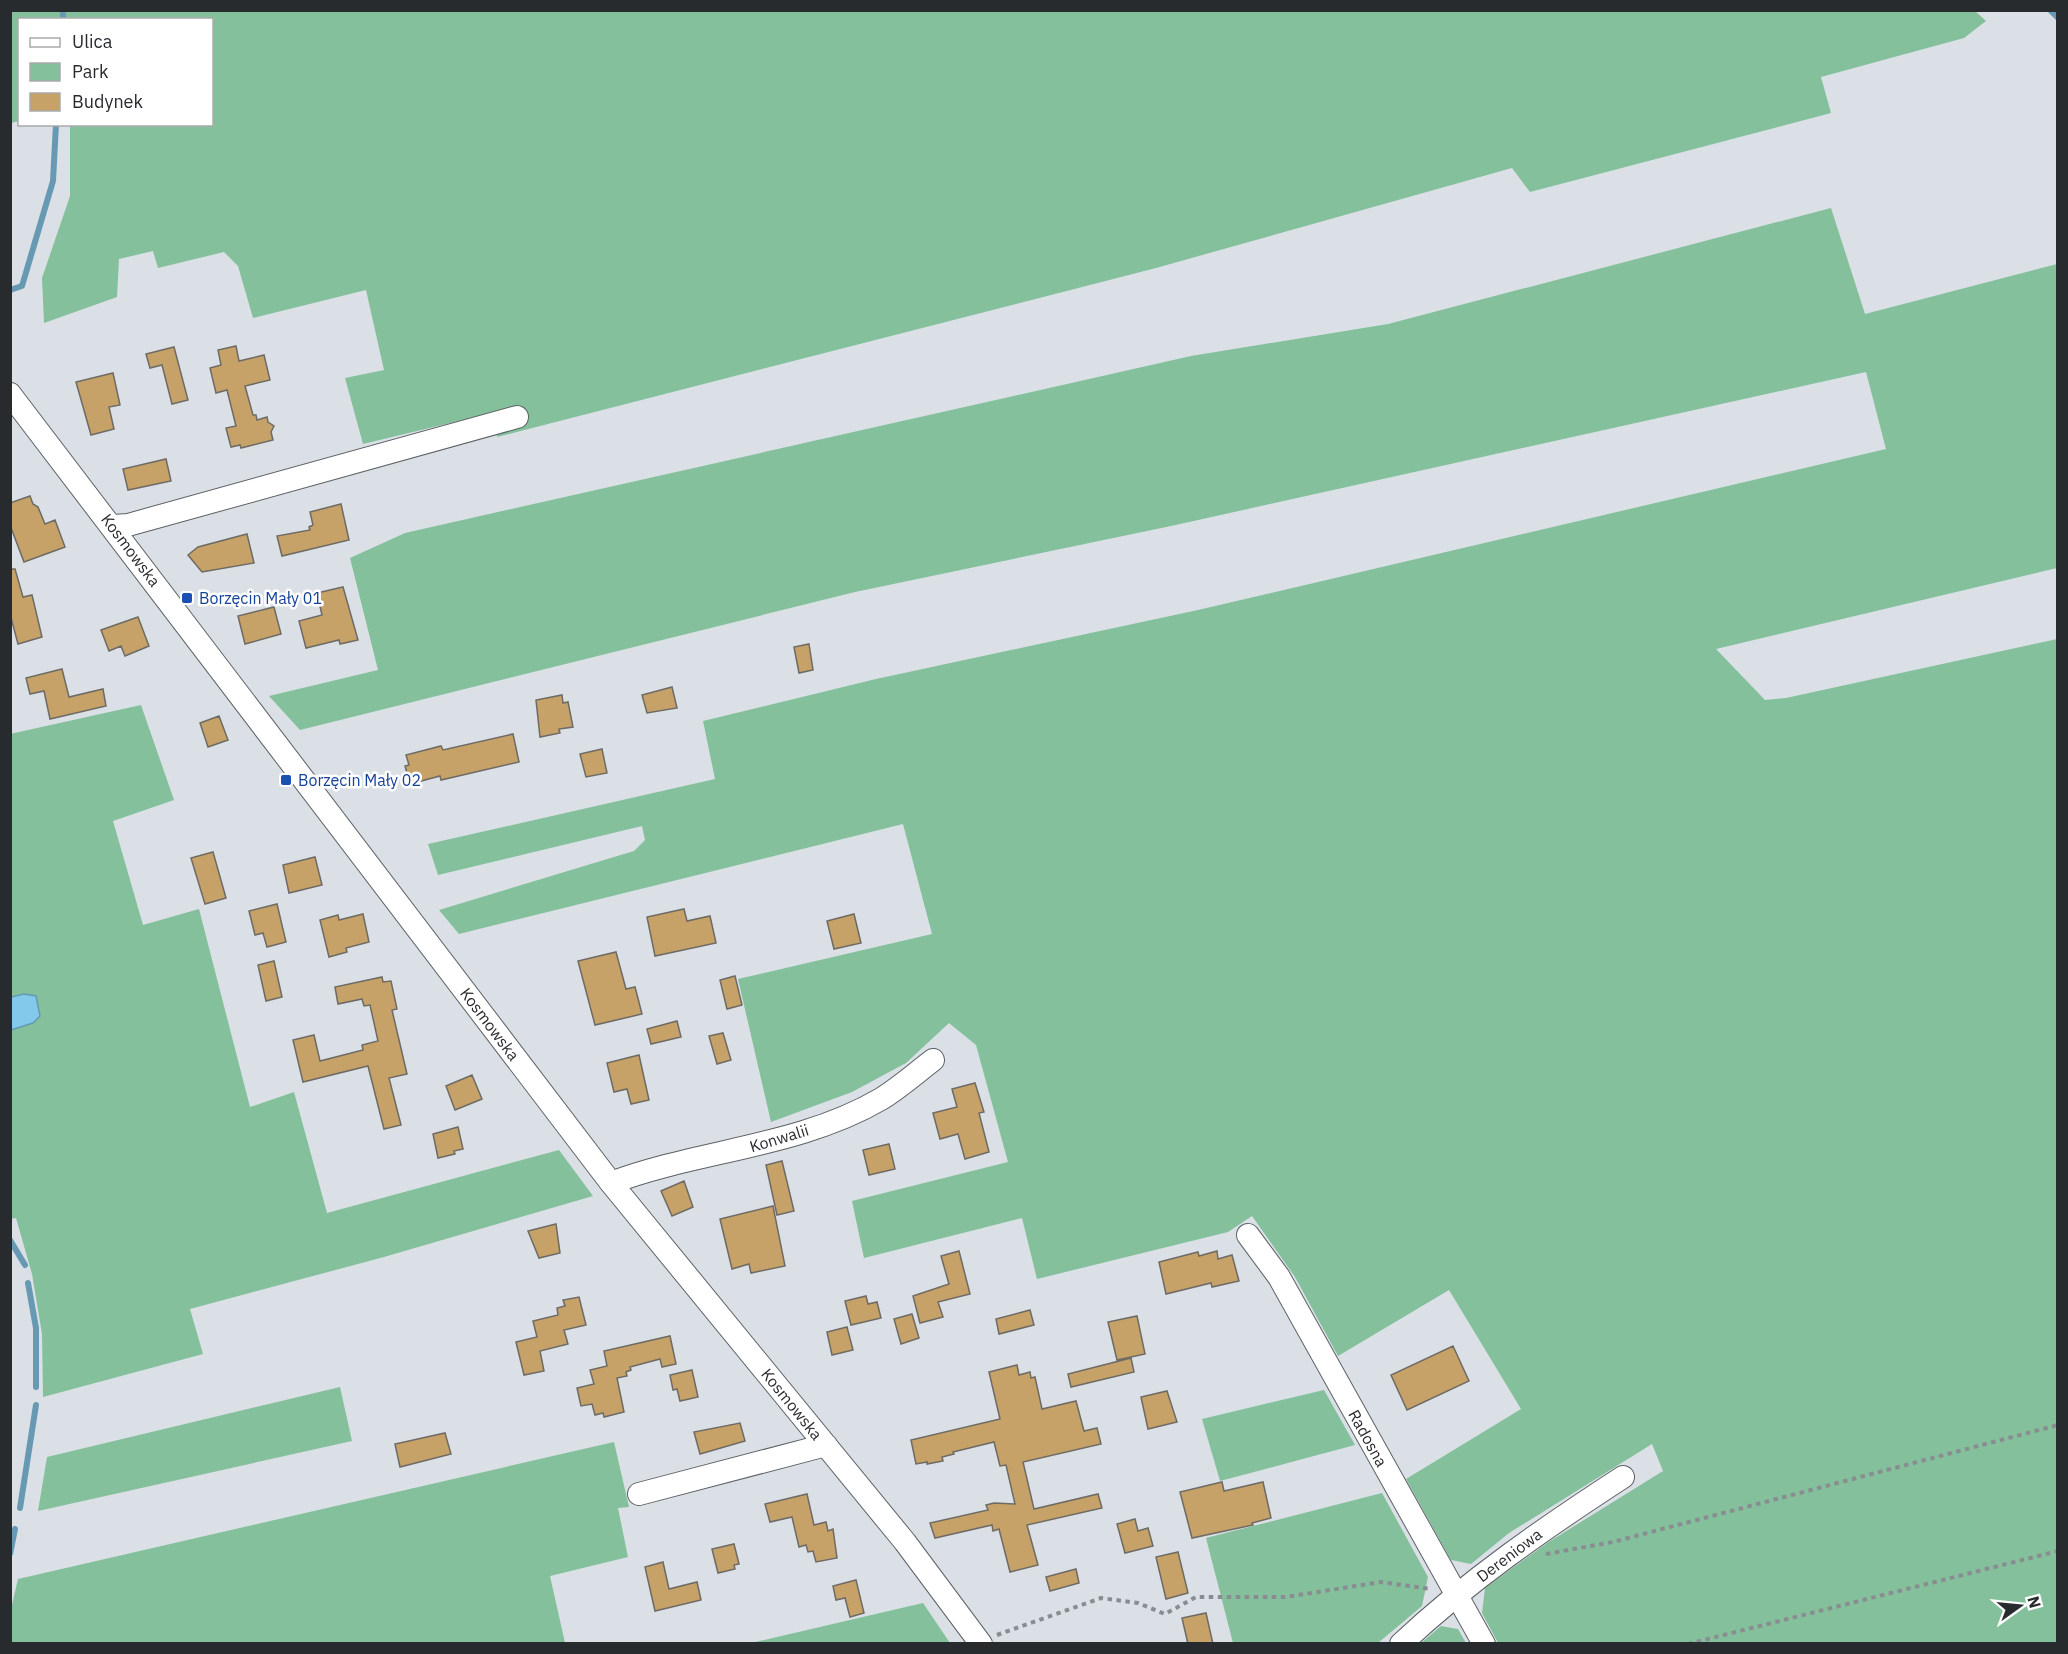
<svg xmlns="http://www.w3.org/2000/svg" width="2068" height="1654" font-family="'IBM Plex Sans',sans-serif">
<rect width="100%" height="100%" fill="#dae0e6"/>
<path fill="#83c09b" d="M1974,10l12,11 -22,17 -143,39 10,36 -301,79 -18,-24 -356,100 -659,169 3,-26 -137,33 -18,-66 39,-8 -18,-80 -113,28 -15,-52 -14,-14 -66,16 -5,-17 -34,8 -2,38 -73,26 -2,-45 28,-82v-71l142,-1v-104h-192l-1,101 -8,2 -1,-112z
M1831,208l34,106 192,-50v304l-341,81 49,51 21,-2 271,-59v1004h-559l-16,-30 3,-25 62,-45 116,-72 -11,-27 -143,89 -38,31 -20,-4 -45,-81 115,-70 -72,-119 -111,66 -43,-79 -43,-61 -24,16 -191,47 -15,-61 -158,40 -12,-57 156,-39 -32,-117 -27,-22 -43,40 -54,29 -81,30 -33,-143 194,-45 -29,-110 -444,110 -20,-24 195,-59 11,-11 -3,-14 -204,49 -10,-31 287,-65 -12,-58 173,-42 322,-69 688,-161 -20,-77 -695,154 -316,66 -555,138 -31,-34 109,-26 -28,-112 55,-25 786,-177 197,-32z
M141,705l33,95 -61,21 30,104 56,-16 51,198 44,-15 33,121 232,-63 34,46 -209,61 -194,52 13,45 -160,43 -1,-63 -10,-60 -16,-56 -6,1v-485z
M340,1387l12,54 -314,70 9,-54z
M1324,1390l31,55 -135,36 -18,-62z
M614,1442l15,65 -11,1 10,49 -78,19 15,67h-554v-34l7,-30z
M1382,1493l46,84 -6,29 -44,37h-145l-27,-105z
M923,1603l27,40h-199z
M1441,1626l17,3 8,14h-45z"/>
<path fill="#82c9eb" stroke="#679ab2" stroke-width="1.5" d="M24,994l12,2 4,20 -7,7 -22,7v-33z"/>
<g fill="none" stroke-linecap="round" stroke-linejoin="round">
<path stroke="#679ab2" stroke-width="6" d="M2050,10l8,8
M63,20v-10
M10,290l12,-4 31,-105 3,-57
M10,1240l15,25
M28,1283l8,45v59
M20,1508l16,-103
M10,1554l5,-25"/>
</g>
<path fill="#c6a269" stroke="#6e6a64" stroke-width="1.5" d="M236,346l3,15 25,-6 6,25 -25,6 8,29h3l1,5 10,-3 1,5 6,4 -3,6 2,8 -32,8 -1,-3 -9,2 -5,-19 10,-2 -9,-36 -11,3 -6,-25 11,-3 -3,-15z
M174,347l14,53 -16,4 -10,-39 -12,3 -4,-14z
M113,373l7,32 -11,2 5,22 -23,6 -15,-53z
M166,459l5,22 -43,9 -5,-21z
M30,496l3,8 5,3 7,17 10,-4 10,27 -41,15 -14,-37v-22z
M341,504l8,36 -67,16 -5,-20 33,-6 -1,-3 4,-2 -3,-13z
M247,534l7,29 -52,9 -14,-17 10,-8z
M10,569h5l8,28 9,-2 10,42 -24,7 -8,-30z
M343,587l15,53 -18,4 -1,-4 -33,8 -7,-27 23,-6 -5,-22z
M274,607l7,27 -36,10 -7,-28z
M138,617l11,29 -24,10 -4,-10 -12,5 -8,-21z
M809,644l4,26 -14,3 -5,-26z
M62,669l7,28 34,-8 3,17 -56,13 -6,-28 -14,3 -4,-16z
M672,687l5,21 -30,5 -5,-18z
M562,695l1,8 5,-1 5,25 -14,2 1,4 -20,4 -4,-37z
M219,716l9,24 -20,7 -8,-24z
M513,734l6,28 -78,18 -1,-4 -30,8 -5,-18 4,-1 -3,-10 35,-9 2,4z
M602,749l5,24 -21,4 -6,-23z
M213,852l13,46 -21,6 -14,-46z
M315,857l7,28 -33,8 -6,-28z
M277,904l9,38 -19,5 -4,-14 -8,2 -6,-24z
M684,909l3,12 23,-5 6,27 -61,13 -8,-39z
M363,914l6,28 -23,6 1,4 -18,5 -9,-37 18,-5 1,5z
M854,914l7,29 -27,6 -7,-28z
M616,952l10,37 9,-2 7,27 -47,11 -17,-64z
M274,961l8,36 -16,4 -8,-36z
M735,976l7,29 -15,4 -7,-29z
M382,977l1,5 8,-1 6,28 -5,1 15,64 -18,4 12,47 -17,4 -16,-63 -65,16 -10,-42 21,-5 6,26 43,-11 -1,-5 16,-4 -8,-36 -6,1 -2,-7 -24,5 -3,-17z
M677,1021l4,16 -30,7 -4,-15z
M723,1033l8,27 -14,4 -8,-28z
M639,1055l10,45 -18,4 -4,-15 -13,3 -7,-29z
M472,1075l10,24 -27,11 -9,-24z
M975,1083l9,29 -5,1 10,39 -24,7 -7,-25 -18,5 -7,-26 24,-6 -5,-18z
M458,1127l5,22 -9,2 1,3 -17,4 -5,-24z
M889,1144l6,25 -26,6 -6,-25z
M782,1161l12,50 -17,4 -11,-50z
M684,1181l9,26 -21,9 -11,-25z
M773,1206l12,60 -34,7 -2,-9 -17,5 -12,-50z
M556,1224l4,29 -21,5 -11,-27z
M959,1251l11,43 -32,8 5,15 -23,6 -7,-27 36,-12 -8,-28z
M1217,1251l1,8 14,-4 7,26 -27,6 -1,-4 -45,11 -7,-32 39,-10 1,4z
M866,1296l2,8 9,-2 4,16 -30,7 -6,-24z
M579,1297l7,28 -22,5 4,14 -28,7 4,20 -20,4 -8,-33 21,-5 -4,-16 25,-6 -1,-7 8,-2 -2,-6z
M1030,1310l4,15 -35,9 -3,-15z
M912,1314l7,24 -18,6 -7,-25z
M1137,1316l8,38 -28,6 -9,-38z
M847,1327l6,23 -21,5 -5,-23z
M670,1336l6,28 -14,3 -2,-8 -30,8 1,3 -5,2 1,4 -10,2 7,34 -20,5 -1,-4 -8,2 -3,-11 -11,2 -4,-18 17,-4 -4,-14 17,-4 -3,-15z
M1453,1346l16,35 -62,29 -16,-35z
M1131,1358l3,14 -63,15 -3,-13z
M1017,1365l2,10 11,-3 1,6 4,-1 7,32 34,-8 8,30 13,-3 4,16 -78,18 11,47 64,-15 4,14 -75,17 11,40 -28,7 -11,-43 -6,2 -1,-6 -57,13 -5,-15 58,-13 -2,-5 8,-2 21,1 -9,-39 -6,1 -6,-24 -41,10 1,2 -12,3 1,4 -16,3v-2l-11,2 -5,-24 89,-21 -11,-47z
M692,1370l6,27 -18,4 -3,-12 -4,1 -3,-15z
M1167,1391l10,31 -29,7 -7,-32z
M740,1423l5,18 -45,13 -6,-22z
M445,1433l6,21 -51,13 -5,-23z
M1222,1482l2,9 39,-9 8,36 -19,5 1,2 -61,13 -12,-46z
M807,1494l7,31 12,-3 2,9 5,-2 4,29 -21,4 -3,-11 -5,1 -2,-7 -7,2 -7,-30 -22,5 -5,-18z
M1135,1519l3,12 10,-3 5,18 -28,7 -8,-29z
M734,1544l5,20 -5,1 1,4 -17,4 -6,-24z
M1178,1552l10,41 -22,6 -10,-42z
M663,1562l6,27 28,-7 4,18 -46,11 -10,-44z
M1076,1569l3,14 -29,8 -4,-14z
M856,1580l8,33 -14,4 -5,-19 -9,2 -3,-14z
M1206,1613l7,31h-25l-6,-26z"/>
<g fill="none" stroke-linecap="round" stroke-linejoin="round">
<g stroke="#5c6165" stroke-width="24">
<path id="minor" d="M10,394l601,789 294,359 76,102
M113,526l15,-1 389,-108
M611,1183c87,-33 188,-36 270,-84 18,-11 35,-26 52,-39
M1248,1235l31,42 205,367
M639,1494l187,-49
M1401,1644c68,-64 145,-117 222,-167"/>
</g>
<path stroke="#898d91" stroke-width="4" stroke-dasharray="4.5 4.5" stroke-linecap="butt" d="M1546,1554l67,-12 445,-117
M997,1635l104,-37 37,5 27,11 31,-17h90l95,-15 50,7
M1688,1644l370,-93"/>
<use href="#minor" stroke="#fff" stroke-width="22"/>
</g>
<g fill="#1a4fb4" stroke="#fff" stroke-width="2">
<rect x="181" y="592" width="12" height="12" rx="3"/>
<rect x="280" y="774" width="12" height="12" rx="3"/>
</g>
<g text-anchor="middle" stroke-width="5" stroke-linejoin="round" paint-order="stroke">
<g font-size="16" fill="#282b2d" stroke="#fff">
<text transform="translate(131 550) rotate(53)" y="6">Kosmowska</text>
<text transform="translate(490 1024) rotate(53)" y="6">Kosmowska</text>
<text transform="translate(779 1138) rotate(-17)" y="6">Konwalii</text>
<text transform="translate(792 1404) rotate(51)" y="6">Kosmowska</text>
<text transform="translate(1368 1438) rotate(61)" y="6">Radosna</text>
<text transform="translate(1509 1555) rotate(-37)" y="6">Dereniowa</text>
</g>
<g font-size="16" fill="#164399" stroke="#fff" text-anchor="start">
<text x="199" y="604">Borzęcin Mały 01</text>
<text x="298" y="786">Borzęcin Mały 02</text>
</g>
</g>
<rect width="2068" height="1654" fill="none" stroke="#282b2d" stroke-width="24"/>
<rect x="18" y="18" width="195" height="108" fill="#ffffff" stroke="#a9aaab" stroke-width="1.5"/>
<rect x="30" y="38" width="30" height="9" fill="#ffffff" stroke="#a9aaab" stroke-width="1.5"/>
<text x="72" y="48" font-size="18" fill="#282b2d">Ulica</text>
<rect x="30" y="63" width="30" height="18" fill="#83c09b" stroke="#a9aaab" stroke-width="1.5"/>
<text x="72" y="78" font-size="18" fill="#282b2d">Park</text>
<rect x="30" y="93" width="30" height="18" fill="#c6a269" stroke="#a9aaab" stroke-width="1.5"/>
<text x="72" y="108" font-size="18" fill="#282b2d">Budynek</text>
<g transform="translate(2020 1606) rotate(75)" stroke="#ffffff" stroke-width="4.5" paint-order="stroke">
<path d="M0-4.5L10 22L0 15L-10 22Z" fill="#282b2d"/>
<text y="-9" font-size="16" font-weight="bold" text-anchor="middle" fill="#282b2d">N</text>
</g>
</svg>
